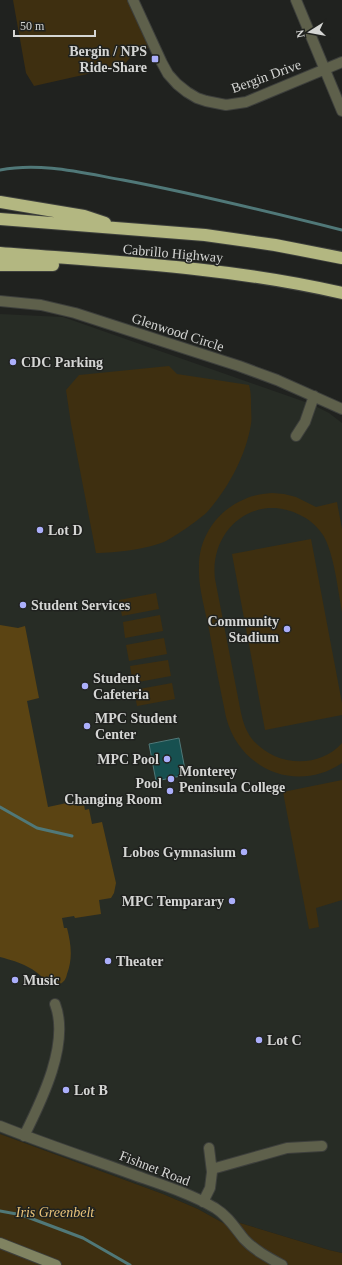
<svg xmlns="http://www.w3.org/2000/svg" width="342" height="1265" font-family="Georgia,serif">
<rect width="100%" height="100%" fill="#20221f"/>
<path fill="#272c25" d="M0,314l63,3 248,87 18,9 13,10v830l-13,-3 -89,-27 -15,1 -27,-15 -35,-15 -163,-60z"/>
<path fill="#3e2f10" d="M13,0h120l21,46 -20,7 -11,13 -89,20 -8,-13z
M169,366l8,8 72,11c2,7 2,13 2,21 0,6 1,12 0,18 -5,31 -22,63 -43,87 -6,7 -34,26 -42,30 -17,8 -51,12 -70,12l-25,-129 -5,-34 13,-15z
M272,493l12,1 12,3 20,10 21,-5 5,27v83c-4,-22 -8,-59 -19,-77 -6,-9 -14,-16 -23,-20 -46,-23 -91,15 -85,64l26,134c2,9 5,18 11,26 22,27 66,31 90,4v20c-46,31 -103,6 -116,-46 -6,-29 -12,-59 -17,-88 -4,-20 -11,-42 -10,-63 0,-30 19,-56 46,-67 8,-4 17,-5 27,-6z
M311,539l31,164v12l-77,15 -33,-176z
M156,593l3,16 -37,7 -3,-16z
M160,615l3,16 -38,7 -2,-16z
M164,638l3,16 -38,7 -3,-16z
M168,660l3,16 -38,7 -3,-17z
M172,683l3,16 -38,7 -3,-16z
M342,780v120l-26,8 3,19 -10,2 -26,-137z
M0,1134l163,60 35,15 27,15 15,-1 89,27 13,3v12h-342z"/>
<path fill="#5b4413" d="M0,625l18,3 7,-2 14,72 -12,3 21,106 28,-6 1,5 7,-1 1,5 4,-1 3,15 10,-2 14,61 -2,10 -3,5 -12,2 2,14 -26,4 -1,-2 -12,2 2,10h3c4,16 6,30 0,46 -1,5 -3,8 -7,10h-11c-15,-17 -27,-21 -49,-27z"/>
<path fill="#175050" stroke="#507878" d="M179,738l7,37 -30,6 -7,-37z"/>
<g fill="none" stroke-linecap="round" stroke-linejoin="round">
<path stroke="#507878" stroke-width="3" d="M0,170c41,-8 83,3 123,10 74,14 147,32 219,50
M0,807l37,21 35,8
M0,1211l22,4 61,23 47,27"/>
<g stroke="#3d3f3c" stroke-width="12">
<path id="street" d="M133,0l29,63 6,11 9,10 10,8 10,6 9,3 20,4 20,-3 96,-40
M296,0l46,111
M0,301l41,4 34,8 164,53 38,14 65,29
M296,436l9,-14 9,-26
M0,1126c45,18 91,33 137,50 26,9 54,18 78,32 13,8 20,20 29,31 10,11 25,19 38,26
M24,1136c18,-36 46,-93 31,-132
M212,1169l75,-21 35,-2
M203,1202l7,-14 2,-16 -3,-24"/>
</g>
<g stroke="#3d3f3c" stroke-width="12">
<path id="secondary" d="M0,1243l56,22"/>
</g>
<g stroke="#3d3f3c" stroke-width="14">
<path id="highway" d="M0,202l84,14 21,7
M0,219l205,16 70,10 67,13
M0,253c115,9 230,14 342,40
M0,265h53"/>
</g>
<use href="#street" stroke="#5e604b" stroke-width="10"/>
<use href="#secondary" stroke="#808361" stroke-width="10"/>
<use href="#highway" stroke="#b3b781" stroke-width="12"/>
</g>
<g fill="#abaffb" stroke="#20221f" stroke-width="1.5">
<rect x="151" y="55" width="8" height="8" rx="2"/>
<circle cx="13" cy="362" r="4"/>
<circle cx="40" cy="530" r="4"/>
<circle cx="23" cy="605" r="4"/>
<circle cx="287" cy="629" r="4"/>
<circle cx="85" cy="686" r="4"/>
<circle cx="87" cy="726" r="4"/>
<circle cx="167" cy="759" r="4"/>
<circle cx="171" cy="779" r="4"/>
<circle cx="170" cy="791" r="4"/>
<circle cx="244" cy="852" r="4"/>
<circle cx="232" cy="901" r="4"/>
<circle cx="108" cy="961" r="4"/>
<circle cx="15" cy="980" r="4"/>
<circle cx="259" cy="1040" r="4"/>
<circle cx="66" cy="1090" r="4"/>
</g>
<g text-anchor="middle" stroke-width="3" stroke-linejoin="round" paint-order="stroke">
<g font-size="14" font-weight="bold" fill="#d5d6d4" stroke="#20221f" text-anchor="start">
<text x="147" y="56" text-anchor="end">Bergin / NPS<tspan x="147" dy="16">Ride-Share</tspan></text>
<text x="21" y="367">CDC Parking</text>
<text x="48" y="535">Lot D</text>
<text x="31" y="610">Student Services</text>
<text x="279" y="626" text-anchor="end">Community<tspan x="279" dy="16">Stadium</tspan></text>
<text x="93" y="683">Student<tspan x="93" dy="16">Cafeteria</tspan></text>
<text x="95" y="723">MPC Student<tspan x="95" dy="16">Center</tspan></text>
<text x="159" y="764" text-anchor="end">MPC Pool</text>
<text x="179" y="776">Monterey<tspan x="179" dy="16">Peninsula College</tspan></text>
<text x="162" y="788" text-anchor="end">Pool<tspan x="162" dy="16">Changing Room</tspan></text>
<text x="236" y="857" text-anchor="end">Lobos Gymnasium</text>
<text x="224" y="906" text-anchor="end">MPC Temparary</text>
<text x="116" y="966">Theater</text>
<text x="23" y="985">Music</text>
<text x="267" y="1045">Lot C</text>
<text x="74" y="1095">Lot B</text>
</g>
<g font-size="14" fill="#d5d6d4" stroke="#20221f">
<text transform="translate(266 76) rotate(-20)" y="5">Bergin Drive</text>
<text transform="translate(173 253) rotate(5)" y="5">Cabrillo Highway</text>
<text transform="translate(178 332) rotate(18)" y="5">Glenwood Circle</text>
<text transform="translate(155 1168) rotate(21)" y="5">Fishnet Road</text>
</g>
<g font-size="14" font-style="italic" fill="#eac47a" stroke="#20221f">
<text x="55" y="1217">Iris Greenbelt</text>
</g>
</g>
<g transform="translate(310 32) rotate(259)" stroke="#20221f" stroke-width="3" paint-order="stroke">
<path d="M0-3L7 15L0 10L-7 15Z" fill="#d5d6d4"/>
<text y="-6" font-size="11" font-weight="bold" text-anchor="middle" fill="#d5d6d4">N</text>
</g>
<path d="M14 30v6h81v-6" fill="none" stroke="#d5d6d4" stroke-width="2"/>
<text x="20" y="30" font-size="12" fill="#d5d6d4" stroke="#20221f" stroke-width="3" paint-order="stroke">50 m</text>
</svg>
